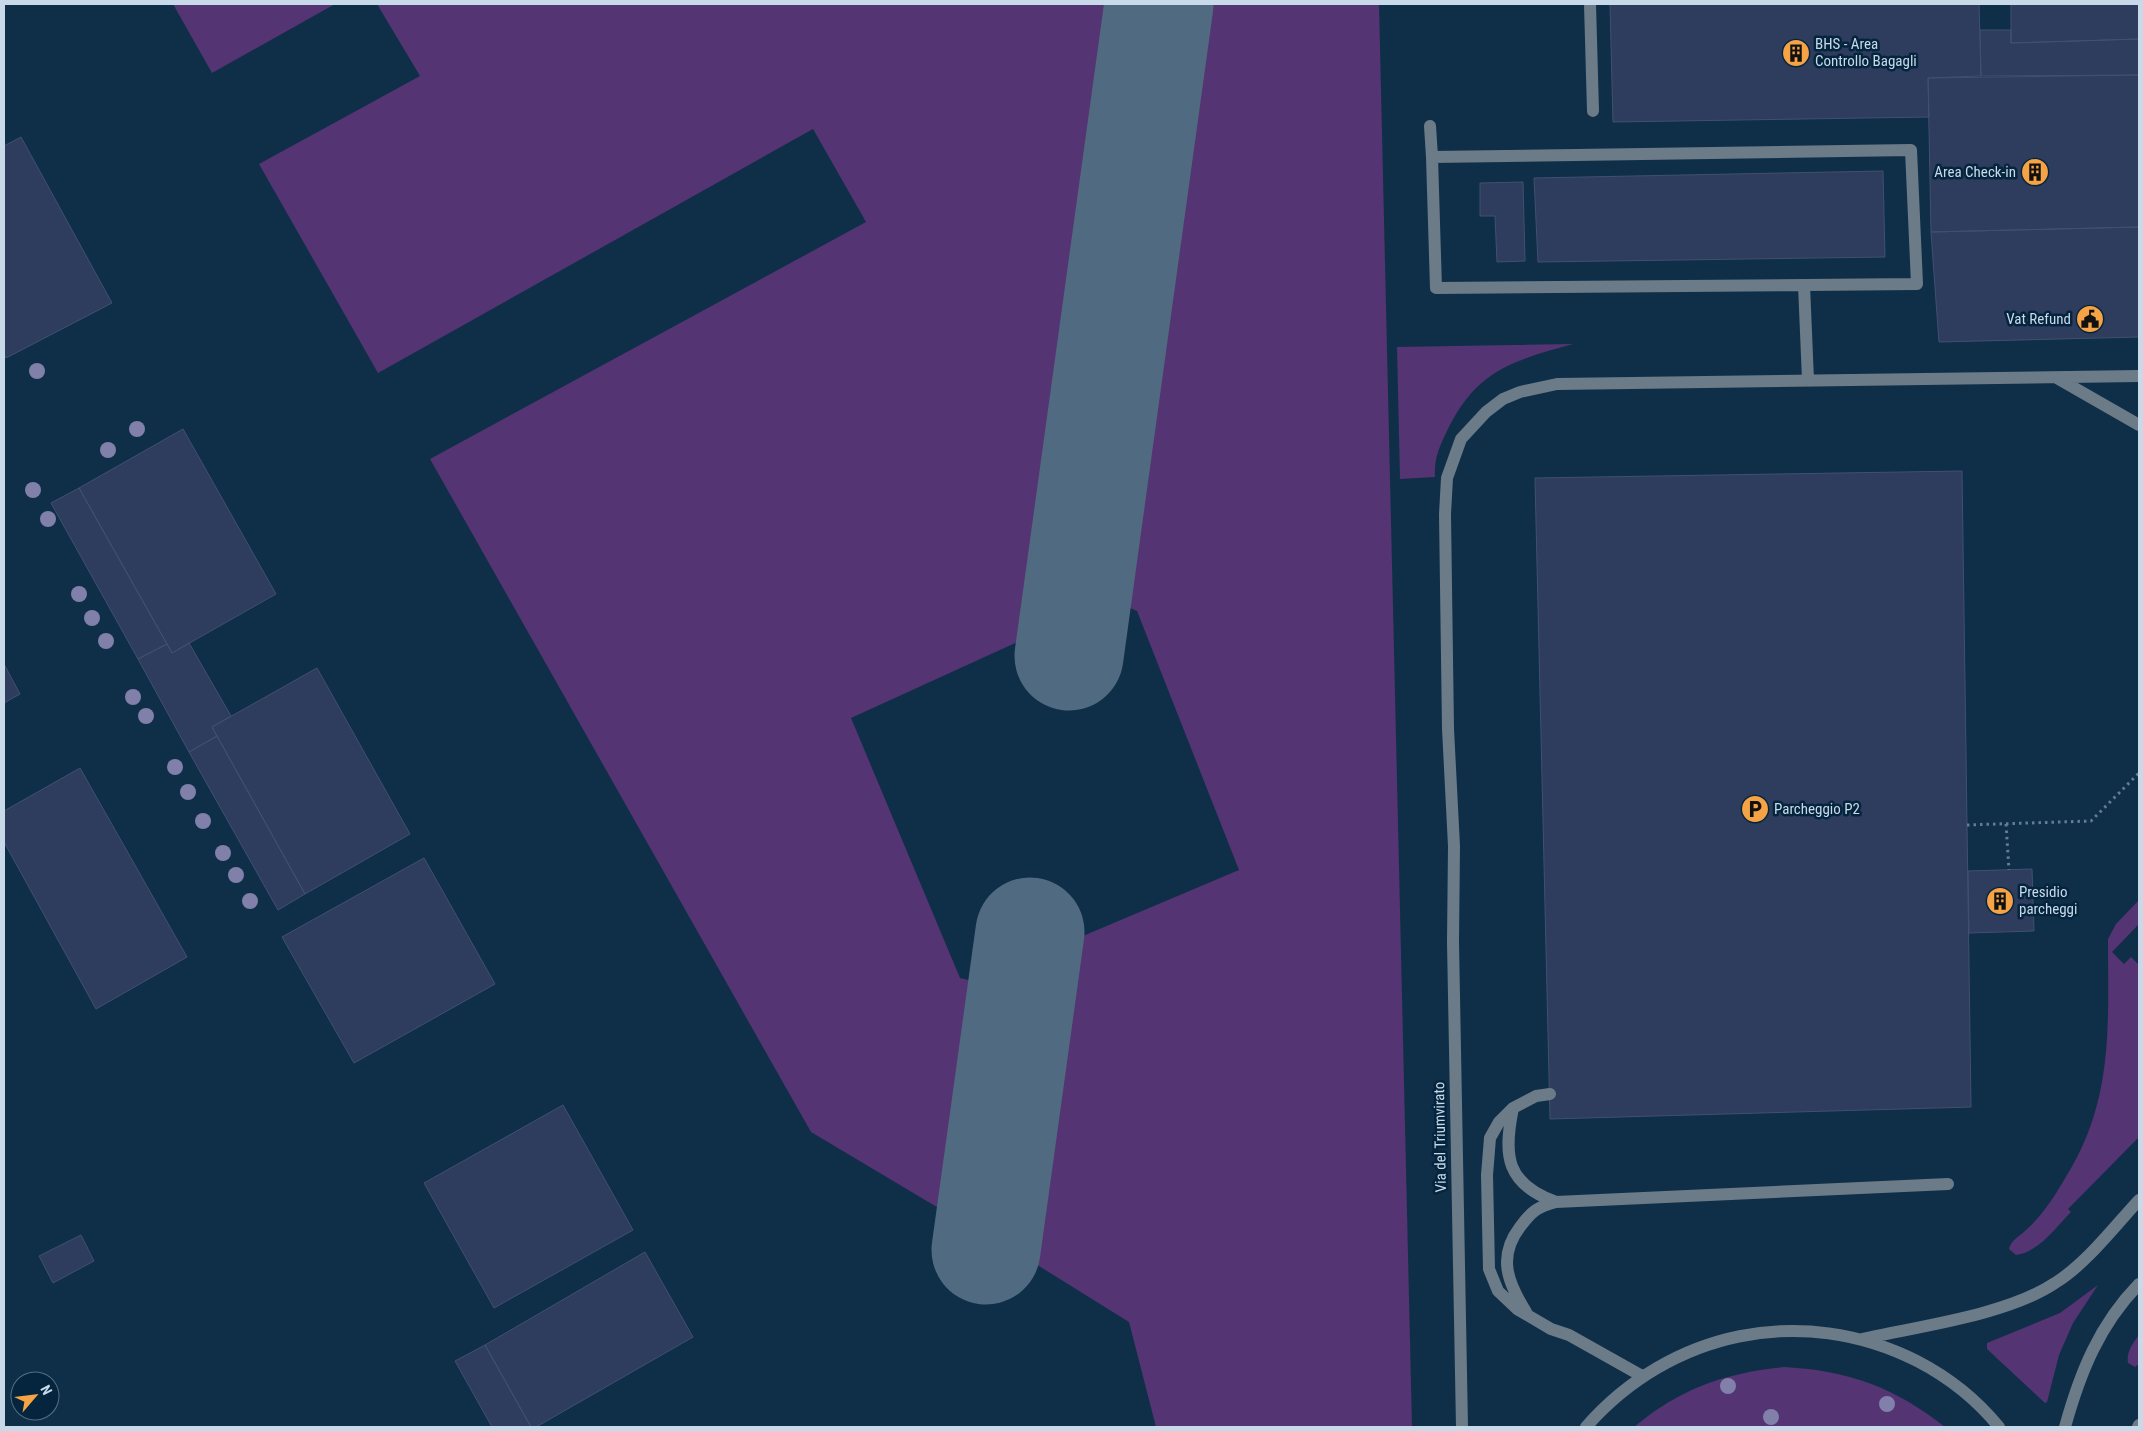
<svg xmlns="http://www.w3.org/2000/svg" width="2143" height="1431" font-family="'Roboto Condensed',sans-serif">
<rect width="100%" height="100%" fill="#0f2f48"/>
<path fill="#543472" d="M173,4h162l-123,69z
M377,4h746l-86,629 -186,85 109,260 25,6 -28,235 -146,-87 -381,-673 436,-237 -53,-93 -435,244 -119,-209 161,-88z
M1200,4h179l33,1423h-256l-27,-105 -111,-69 46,-309 175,-74 -102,-259 -25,-11z
M1573,344c-62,17 -98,27 -127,89 -7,15 -12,26 -11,44l-35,2 -3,-132z
M2139,900v24l-27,28 12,12 7,-7 8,8v172l-71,72 3,3c-14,14 -33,41 -55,43l-7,-6c2,-9 11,-13 17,-19 17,-15 30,-36 41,-55 47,-76 41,-151 41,-236l8,-15z
M2098,1285l-25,38 -14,32 -12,47 -2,1 -58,-54v-6l73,-30z
M2139,1335v29l-4,3 -7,-4c-2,-11 5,-20 11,-28z
M1785,1367c65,4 109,20 160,60h-311c47,-39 91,-54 151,-60z"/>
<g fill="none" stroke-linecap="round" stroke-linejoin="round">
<path stroke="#506b81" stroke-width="109" d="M1069,656l90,-652
M986,1250l44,-318"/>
</g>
<path fill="#2e3c5d" stroke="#415072" d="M1610,4h369l2,72 -53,2 1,39 -316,5z
M2011,4h128v35l-128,4z
M1980,30h31v13l128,-4v36l-158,1z
M2139,75v152l-208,5 -3,-154z
M21,137l91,166 -106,55 -2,-4v-208z
M1883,171l2,86 -347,5 -4,-84z
M1523,182l2,79 -28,1 -2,-46h-15v-33z
M2139,227v110l-200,5 -8,-110z
M183,429l93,165 -104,59 -93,-165z
M1962,471l9,636 -421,12 -15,-641z
M79,488l88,156 -29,15 -87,-156z
M189,643l42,73 -19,11 5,9 -28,16 -51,-93 29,-15 5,9z
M4,664l16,30 -16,9z
M317,668l93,166 -105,60 -93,-167z
M217,736l88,158 -27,16 -89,-158z
M80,768l107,189 -91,52 -92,-167v-31z
M424,858l71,126 -141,79 -72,-126z
M2032,869l2,62 -65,2 -1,-62z
M563,1105l70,125 -139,78 -70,-125z
M81,1235l13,26 -41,22 -14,-27z
M645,1252l48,85 -157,90h-5l-46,-82z
M485,1345l46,82h-39l-37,-66z"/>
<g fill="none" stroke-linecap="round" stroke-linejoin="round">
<path stroke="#637d92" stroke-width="3" stroke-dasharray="2.5 4" stroke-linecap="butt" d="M2006,824l3,46
M1967,825l124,-4 48,-48"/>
<path stroke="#6c7b88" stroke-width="12" d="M1590,4l3,107
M1430,126l2,31
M1911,150l6,134 -481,4 -4,-131z
M1804,285l4,95
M2057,378l82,47
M1550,1094l-14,2 -23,12 -14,14 -9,16 -3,37 2,94 9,22 19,18 34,20 18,6 73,41
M1513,1108c-10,48 -7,76 43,94 -19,5 -24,9 -36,25 -23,30 -12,56 6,85
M1556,1202l392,-18
M1862,1339c58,-13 145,-24 193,-56 31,-19 59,-56 84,-83
M1462,1427l-9,-485 1,-96 -6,-117 -3,-215 2,-36 14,-39 25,-27 17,-13 17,-7 37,-8 582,-8
M1586,1427c84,-96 216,-124 331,-66 31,16 60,39 82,66
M2065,1427c15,-54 34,-102 74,-143
M2138,1427l1,-2"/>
</g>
<g fill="#8080aa">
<circle cx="37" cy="371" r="8"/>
<circle cx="137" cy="429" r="8"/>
<circle cx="108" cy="450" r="8"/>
<circle cx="33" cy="490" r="8"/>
<circle cx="48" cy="519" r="8"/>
<circle cx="79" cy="594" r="8"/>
<circle cx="92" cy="618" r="8"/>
<circle cx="106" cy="641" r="8"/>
<circle cx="133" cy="697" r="8"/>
<circle cx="146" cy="716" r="8"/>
<circle cx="175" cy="767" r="8"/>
<circle cx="188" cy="792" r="8"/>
<circle cx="203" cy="821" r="8"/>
<circle cx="223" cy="853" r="8"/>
<circle cx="236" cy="875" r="8"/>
<circle cx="250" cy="901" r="8"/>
<circle cx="1728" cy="1386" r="8"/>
<circle cx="1887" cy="1404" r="8"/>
<circle cx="1771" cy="1417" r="8"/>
</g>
<defs>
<g id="building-disc" transform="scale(1.4375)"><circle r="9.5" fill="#f5a345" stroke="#05253e"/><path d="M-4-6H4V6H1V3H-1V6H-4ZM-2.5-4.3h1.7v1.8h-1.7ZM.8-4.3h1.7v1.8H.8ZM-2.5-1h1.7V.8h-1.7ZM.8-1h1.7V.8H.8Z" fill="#111"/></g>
<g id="civic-disc" transform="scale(1.4375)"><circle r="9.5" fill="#f5a345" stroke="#05253e"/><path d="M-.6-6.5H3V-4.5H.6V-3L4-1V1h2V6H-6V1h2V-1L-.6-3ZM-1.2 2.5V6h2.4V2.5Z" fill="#111"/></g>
<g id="parking-disc" transform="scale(1.4375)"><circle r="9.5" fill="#f5a345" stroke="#05253e"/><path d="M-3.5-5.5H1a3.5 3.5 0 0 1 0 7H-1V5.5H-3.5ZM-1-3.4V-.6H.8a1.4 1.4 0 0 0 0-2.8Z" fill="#111"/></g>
</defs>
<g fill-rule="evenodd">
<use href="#building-disc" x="1796" y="53"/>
<use href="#building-disc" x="2035" y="172"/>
<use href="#civic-disc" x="2090" y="319"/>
<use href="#parking-disc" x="1755" y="809"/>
<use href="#building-disc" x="2000" y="901"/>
</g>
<g text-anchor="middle" stroke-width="5" stroke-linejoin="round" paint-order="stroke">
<g font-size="15" fill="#c8daea" stroke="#05253e" text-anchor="start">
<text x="1815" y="49">BHS - Area<tspan x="1815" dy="17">Controllo Bagagli</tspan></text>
<text x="2016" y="177" text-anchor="end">Area Check-in</text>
<text x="2071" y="324" text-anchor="end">Vat Refund</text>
<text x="1774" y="814">Parcheggio P2</text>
<text x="2019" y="897">Presidio<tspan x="2019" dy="17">parcheggi</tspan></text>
</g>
<g font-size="15" fill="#c8daea" stroke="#05253e">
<text transform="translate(1440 1137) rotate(-91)" y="5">Via del Triumvirato</text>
</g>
</g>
<rect width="2143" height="1431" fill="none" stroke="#c8daea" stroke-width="10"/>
<g transform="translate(35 1396) rotate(62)"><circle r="24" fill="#05253e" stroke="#536d83"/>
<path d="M0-4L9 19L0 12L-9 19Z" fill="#f5a345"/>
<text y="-8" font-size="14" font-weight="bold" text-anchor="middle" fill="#c8daea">N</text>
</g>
</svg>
